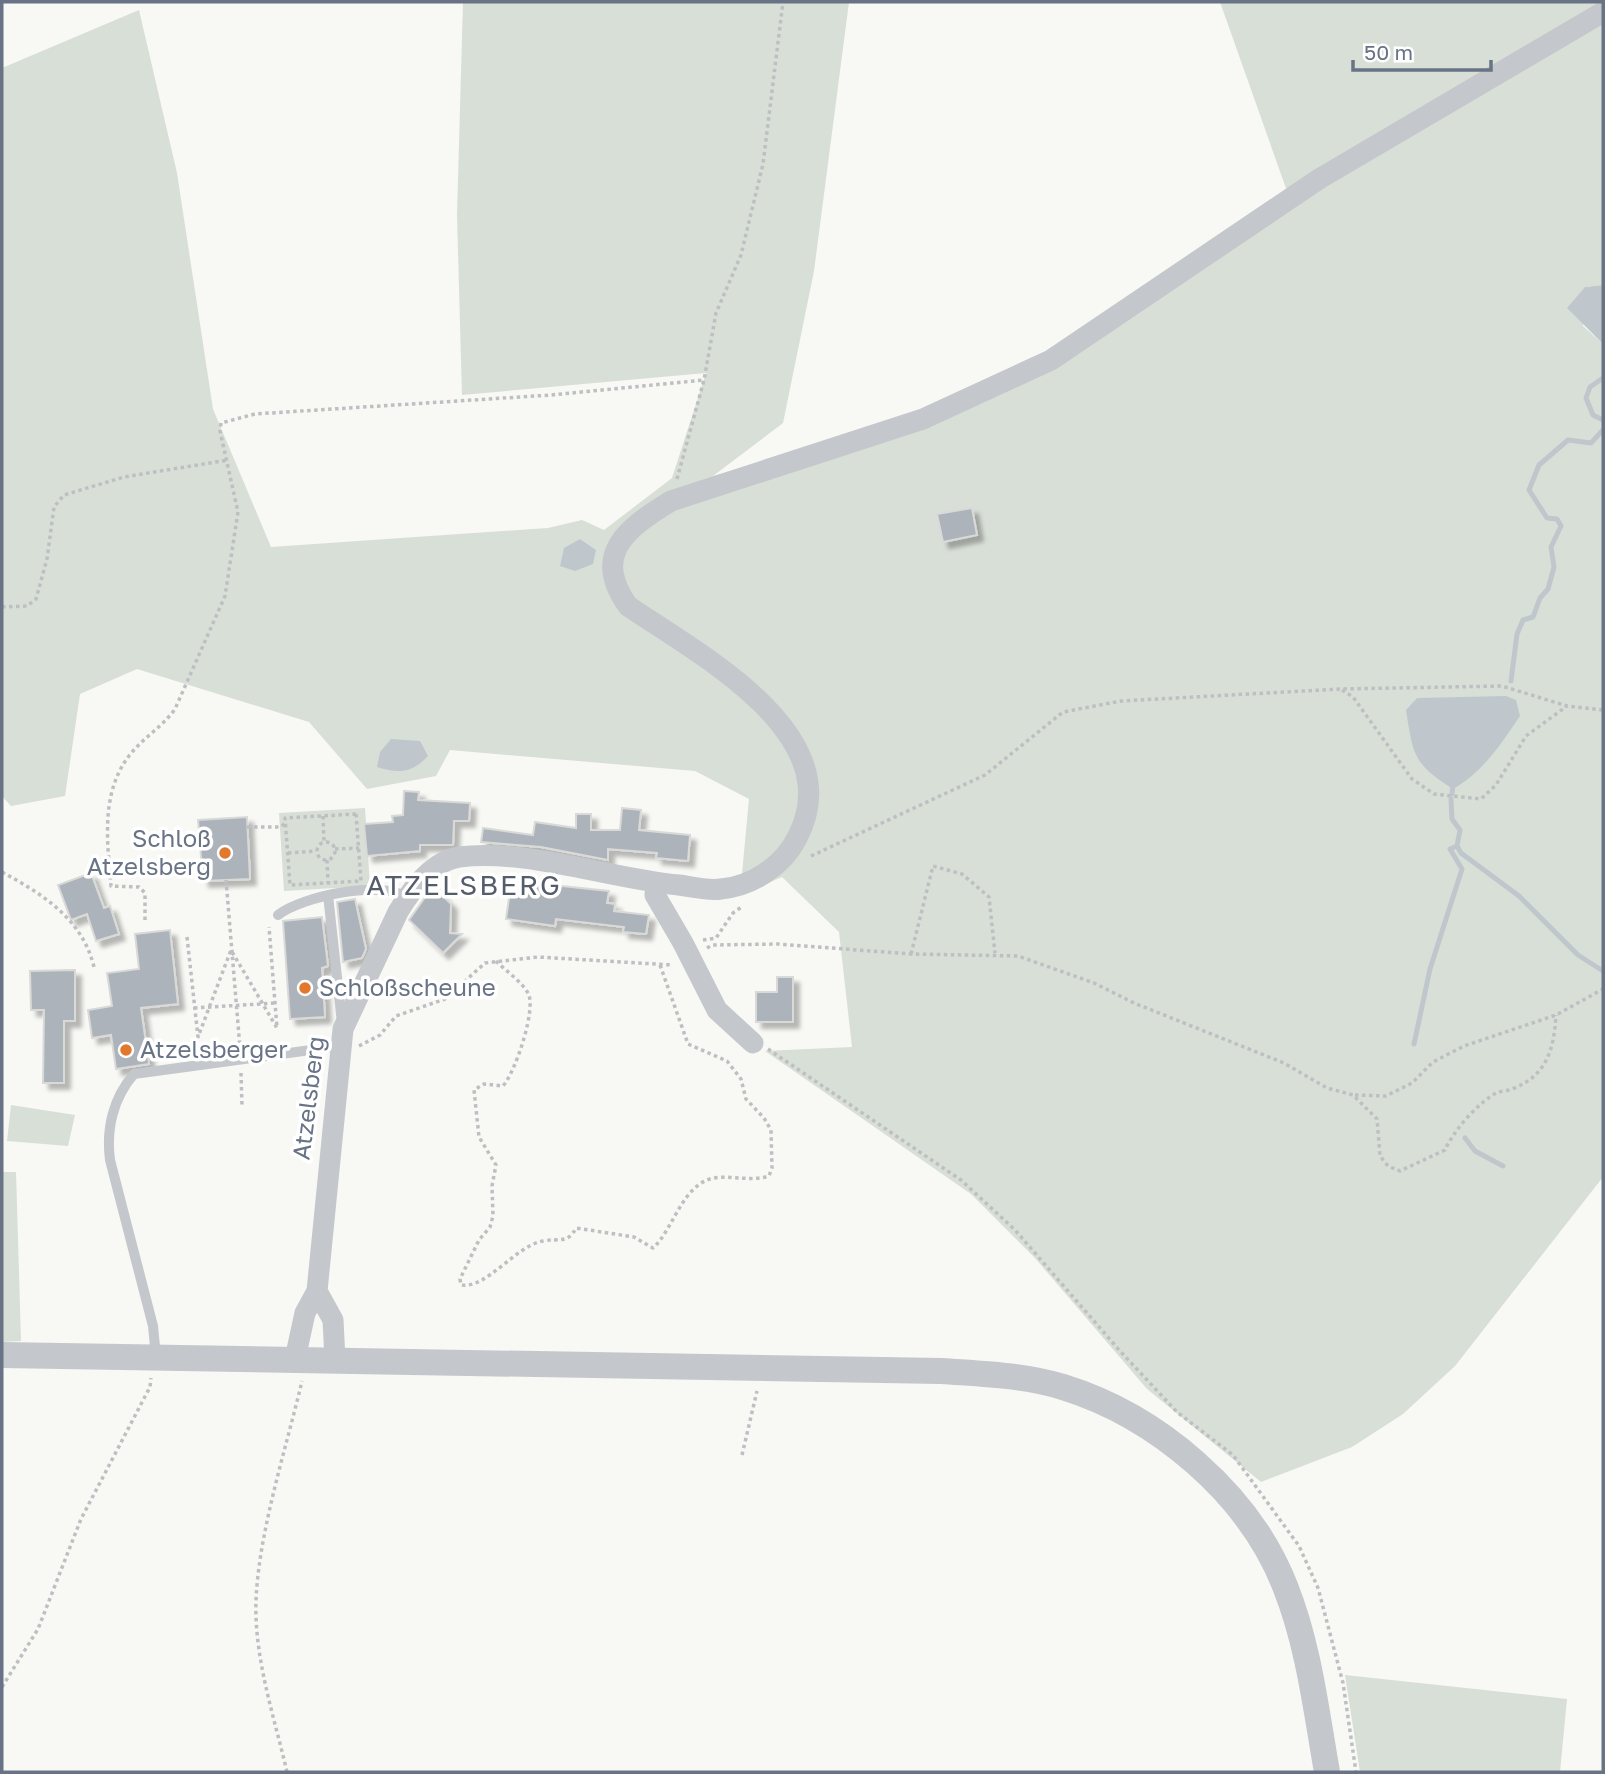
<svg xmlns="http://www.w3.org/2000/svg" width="1605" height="1774" font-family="'Golos Text',sans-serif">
<defs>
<filter id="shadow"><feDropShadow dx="6" dy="6" stdDeviation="2" flood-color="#0004"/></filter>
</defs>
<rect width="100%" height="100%" fill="#f8f8f5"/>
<path fill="#d8dfd7" d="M463,2h386l-35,269 -31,152 -70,53 210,-57 128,-59 237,-166 -68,-192h383v283l-18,2 -2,39 20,18v833l-148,189 -52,48 -51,33 -91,35 -114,-93 -112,-131 -64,-64 -206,-143 87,-4 -13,-115 -57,-55 -42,18 9,-96 -54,-28 -245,-21 -14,26 -69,13 -58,-67 -172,-53 -57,25 -15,102 -54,10 -9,-10v-728l137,-58 38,163 36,236 58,138 277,-19 34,-8 22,10 68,-52 34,-105 -244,22 -5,-180z
M365,808l5,78 -86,5 -5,-78z
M11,1105l64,10 -7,31 -61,-5z
M2,1172h14l5,169 -19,1z
M1345,1675l222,24 -7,73h-200z"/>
<path fill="#bfc7cd" d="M1603,285v59l-36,-36 18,-21z
M580,539l16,11 -3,14 -18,7 -15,-5 4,-18z
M1506,696l10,4 4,16c-19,28 -37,56 -67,73 -40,-25 -40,-35 -47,-79l11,-12z
M391,739l29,2 8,15c-16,17 -29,18 -51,11l3,-15z"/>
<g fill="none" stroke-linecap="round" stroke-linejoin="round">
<path stroke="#bfc7cd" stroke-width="5" d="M1603,378l-13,9 -4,11 7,17 10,5
M1511,681l6,-47 6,-14 10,-3 7,-19 8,-9 6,-22 -3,-20 10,-21 -4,-7 -10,-1 -18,-28 10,-25 29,-25 23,3 12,-13
M1452,794l1,-10
M1451,799l1,20 8,11 -3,16 4,7 58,43 59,59 25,16
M1414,1044l16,-75 32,-100 -12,-20 7,-3
M1465,1138l10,13 28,15"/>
</g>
<path fill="#acb3ba" stroke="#d9dad8" stroke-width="2" filter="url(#shadow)" d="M972,508l5,27 -34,7 -6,-28z
M404,791l15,1 -1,8 52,3 -1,18h-15l-1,24h-33v6l-53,5 -3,-32 29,-2 -1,-6 11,-1z
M622,808l19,2 -2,20 51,5 -2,26 -32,-3 1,-5 -49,-4v11l-67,-13 -60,-5 2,-14 50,7 2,-13 41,6v-14h15v16h29z
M247,817l3,62 -47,2 -5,-61z
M91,873l13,35 6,-2 9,28 -23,7 -9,-27 -16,6 -13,-35z
M533,883l76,8 -2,12 8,1 -1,7 35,4 -3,19 -23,-2 1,-5 -68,-8 -1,7 -49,-7 4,-28 22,3z
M433,886l18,18 -1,29 12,1 -19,19 -34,-33z
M355,899l11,50 -4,9 -19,4 -6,-60z
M322,917l6,49 -6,2 3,49 -35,2 -7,-98z
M170,930l8,74 -37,4 8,56 -33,5 -5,-34 -19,3 -4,-28 24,-4 -5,-33 32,-4 -4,-35z
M75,970v51h-11v62h-21l1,-73h-13l-1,-39z
M777,977h16v45h-37v-30h21z"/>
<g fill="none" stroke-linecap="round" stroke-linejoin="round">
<path stroke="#bebfc2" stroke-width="3.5" stroke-dasharray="3.5 3.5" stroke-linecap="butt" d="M677,479l27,-99 12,-67 25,-58 22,-91 20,-162
M2,607l25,-1 9,-7 11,-40 7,-52 10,-12 60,-18 104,-17
M1342,690l11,7 59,82 22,15 47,5 15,-14 30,-49 41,-30
M356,814l5,67 -71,4 -5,-67z
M323,816l1,25
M247,827h33l6,-4
M317 851a9 9 0 1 1 18 0a9 9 0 1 1-18 0Z
M335,849l24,-1
M288,853l28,-2
M811,856l174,-81 78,-63 58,-11 219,-12 162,-3 65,20 36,4
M327,860l1,23
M2,872c40,22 80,46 92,95
M226,880l14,168
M145,920v-27l-6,-6 -28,-1c-4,-47 -11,-97 22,-135 13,-15 30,-25 42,-42l50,-113 13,-84 -18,-81 1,-8 34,-9 296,-19 153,-15
M187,937l11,100 33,-87 46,78 -8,-101
M703,940l13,-2 17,-25 10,-7
M707,948l5,-3 66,-1 133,10 107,2 76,27 40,20 150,60 43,25 26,7 24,24 3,37 8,10 12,5 45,-21c9,-20 32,-46 51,-57 5,-2 11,-2 16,-4 35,-13 42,-40 44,-74
M911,954l22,-88 29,8 27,23 6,56
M496,961c10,10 25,20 32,32 9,15 -13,80 -25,93l-19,-2 -10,6 5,47 17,28 -4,21 1,30 -3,11 -11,13 -19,39 1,6c26,4 54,-39 82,-44 16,-3 25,3 33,-13l58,9 19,11c21,-19 29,-64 61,-70 19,-3 36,4 55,-2l3,-8 -1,-38 -7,-12 -18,-19 -5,-20 -14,-18 -39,-17 -28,-79
M194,1008l82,-5
M359,1046l21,-11 16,-19 49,-17 40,-36 53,-6 134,8
M768,1049l193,131 54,50 105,121 57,61 56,43 66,91 19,42 25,95 13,89
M241,1073l1,33
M1355,1095l31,1 26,-13 21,-21 31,-16 92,-31 47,-26
M742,1455l15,-64
M2,1687l36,-58 43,-110 69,-132 1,-9
M287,1772c-13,-56 -33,-114 -31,-172 3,-69 30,-151 46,-219"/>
<path stroke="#c4c7cb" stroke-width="10" d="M328,895l14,128
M278,915c25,-19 102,-35 129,-18
M156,1357l-3,-31 -43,-166c-4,-31 3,-62 24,-86l206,-28"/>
<path stroke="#c4c7cb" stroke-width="21" d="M656,883l-1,12 28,48 34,67 36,33
M317,1291l16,29 2,40
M295,1359l10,-46 12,-22 26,-262 55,-117c13,-22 34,-51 61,-55 66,-9 152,22 220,28 13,2 29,6 42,4 31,-3 62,-23 76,-51 55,-104 -99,-184 -169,-232 -37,-52 -1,-78 43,-105l252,-82 128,-59 268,-181 284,-167"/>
<path stroke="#c4c7cb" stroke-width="26" d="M2,1355l940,16c41,3 82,4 121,16 94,29 186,107 222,199 24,60 31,124 42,186"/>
</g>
<g fill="#e1782d" stroke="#fff" stroke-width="2.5">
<circle cx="225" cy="853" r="7"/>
<circle cx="305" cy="988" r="7"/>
<circle cx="126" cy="1050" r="7"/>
</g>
<g text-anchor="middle" stroke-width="7" stroke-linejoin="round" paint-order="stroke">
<g font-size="24" fill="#687386" stroke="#fff" text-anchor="start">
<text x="211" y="847" text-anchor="end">Schloß<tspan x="211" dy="28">Atzelsberg</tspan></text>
<text x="319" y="996">Schloßscheune</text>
<text x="140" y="1058">Atzelsberger</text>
</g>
<g font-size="24" fill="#687386" stroke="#fff">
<text transform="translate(309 1098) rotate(-83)" y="8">Atzelsberg</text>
</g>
<g font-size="28" letter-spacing="2" fill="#555d6b" stroke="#fff">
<text x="464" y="895">ATZELSBERG</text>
</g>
</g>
<rect width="1605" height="1774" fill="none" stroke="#687386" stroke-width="7"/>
<path d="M1353 60v10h138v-10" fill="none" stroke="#687386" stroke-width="3.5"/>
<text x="1364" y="60" font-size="21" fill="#687386" stroke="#ffffff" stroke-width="5" paint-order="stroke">50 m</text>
</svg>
